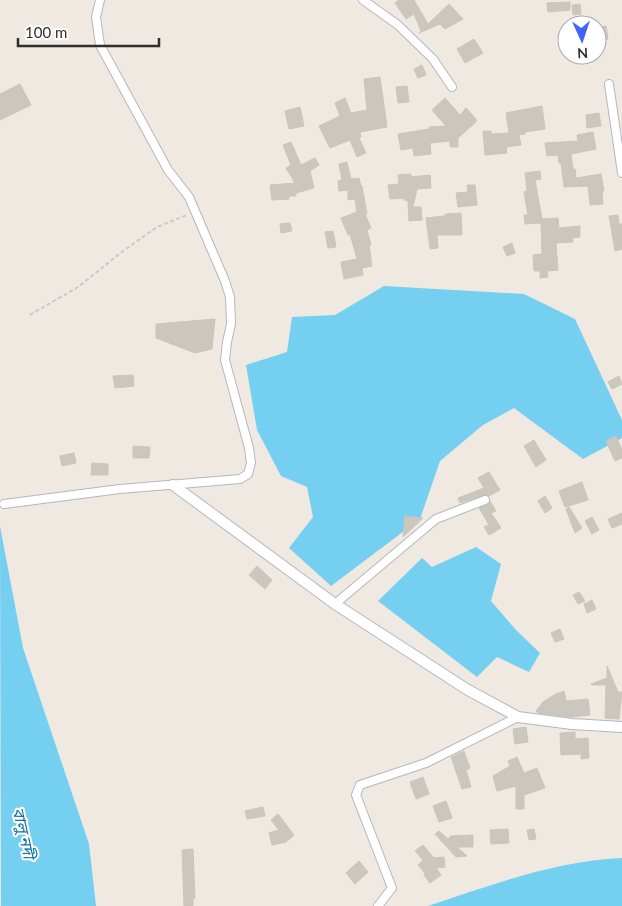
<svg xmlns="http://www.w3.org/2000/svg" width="622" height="906" font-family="Lato,'Noto Sans Bengali',sans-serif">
<rect width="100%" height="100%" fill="#efe9e1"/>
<path fill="#75cff0" d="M384,286l140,8 51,25 47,101v18l-39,21 -69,-51 -31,17 -43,36 -20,58 -89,67 -42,-38 24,-31 -6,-30 -26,-11 -24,-46 -11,-65 41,-13 5,-35 43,-2z
M0,526l23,122 66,196 7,62h-95z
M476,547l25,17 -10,37 25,29 24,23 -11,19 -32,-15 -20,20 -99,-76 44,-43 10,9z
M622,858v48h-194c63,-21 127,-45 194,-48z"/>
<path fill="#cbc7bf" stroke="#cbc5ba" d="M399,0h15l14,24 21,-20 14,15 -18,10 -5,-5 -21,9 2,-2 -7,-17 -8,5 -11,-16z
M570,2v8l-22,2 -1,-9z
M580,4l1,10 -8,1 -1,-10z
M606,26l2,13 -11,2v-13z
M474,39l9,14 -18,10 -8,-14z
M422,65l4,10 -8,3 -4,-9z
M380,77l7,50 -27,5 1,5 -2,1 7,15 -9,4 -7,-17 -20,8 -11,-22 21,-10 -5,-13 10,-5 6,15 16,-3 -3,-31z
M20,84l11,21 -31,15v-26z
M407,86l2,16 -11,1 -2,-16z
M445,98l15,17 6,-7 10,11v3l-18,16v9h-8v-6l-20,2 1,11 -17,2 -1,-8 -12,2 -3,-16 31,-5v-2l17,-1 -14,-16z
M542,106l3,23 -20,3v2l-6,1 2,10 -15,2 1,6 -22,2 -2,-24h8v3l18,-1 -3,-20z
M300,107l4,19 -15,3 -4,-18z
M599,113l2,13 -14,2 -1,-13z
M593,132l3,17 -25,5 2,15h2l1,9 25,-4 3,17h-2l1,13 -13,1 -2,-19 -24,1 -3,-24h-2l-1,-8 -11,1 -2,-13 33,-2 -1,-6z
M291,142l10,23 14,-7 4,7 -9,6 4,17 -18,5v3h-7v3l-17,1 -2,-15 25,-2 -9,-15 5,-3 -8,-20z
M347,162l4,17 8,-1 2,8h1l5,28h-2l6,14 -4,2 4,15h-2l3,21 -10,2 1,7 -19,4 -3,-17 16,-3 -7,-25 -2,1 -7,-17 16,-6 -2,-13 -7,1v-10l-9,1 -1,-10 4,-1 -3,-16z
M540,171l1,8 -6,1 7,39 16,-1 1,10 21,-2v11l-8,1 1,4 -17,1 2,27 -11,1 1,6 -8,1v-7h-6l-1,-16 9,-1 -1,-31 -16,1 -1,-9h4l-4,-23 3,-1 -2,-18z
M411,174v3l19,-2 1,13 -14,1 -4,18h8l1,13 -13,1 -1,-20 -4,-1v-2l-14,1 -2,-14 11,-1 -1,-9z
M467,185h8l2,20 -19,2 -2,-14 12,-1z
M461,213l1,22h-25l1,13 -8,1 -4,-31 19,-2v-2z
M618,215l1,9h3v25l-7,2 -6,-35z
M290,223l2,8 -11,2 -1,-9z
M333,231l3,16 -8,1 -3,-16z
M512,243l3,10 -8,3 -4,-9z
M215,319l-3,30 -17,4 -39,-15v-14z
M133,375l1,11 -19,2 -2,-12z
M619,376l3,8 -10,5 -4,-7z
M616,436l6,14v8l-7,3 -9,-20z
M534,440l12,20 -10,7 -12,-21z
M133,446l17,1 -1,11h-16z
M74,453l2,10 -14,3 -2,-10z
M92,463l16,1v11h-17z
M489,472l11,18 -11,6 -6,-1 -23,8 -2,-5 26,-10 -6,-10z
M582,482l6,18 -23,7 -6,-16z
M545,496l7,12 -7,5 -7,-12z
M490,501l6,10 -5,2 10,15 -12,7 -5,-8 5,-2 -10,-17 8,-3z
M569,507l13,21 -7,5 -9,-24z
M622,513v11l-10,4 -4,-9z
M405,516l18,2 -20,19z
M592,517l7,13 -7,4 -7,-13z
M257,566l15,14 -7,9 -16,-14z
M579,592l6,9 -7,3 -5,-9z
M592,600l4,9 -9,4 -3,-9z
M560,629l4,10 -9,3 -4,-9z
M607,666l11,26h4l-3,27 -14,-1 1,-33h-14l-1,-1 16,-6z
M564,691l2,10 22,-2 2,16 -19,2 -33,-4 -2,-2 7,-9 13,-8z
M526,727l2,15 -13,2 -2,-15z
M575,732v7l13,-1 1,20 -8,1v-5l-20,1 -1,-22z
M464,751l6,17 -4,2 5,17 -9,2 -11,-32z
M517,757l7,16 13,-5 8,20 -21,7v14h-8v-23l-19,5 -4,-15 17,-10 -2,-5z
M423,777l6,17 -13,5 -6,-17z
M446,801l6,17 -13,4 -6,-16z
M263,807l2,9 -18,3 -2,-8z
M278,814l16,21 -8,7 -14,3 -3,-12 10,-3 -8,-10z
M508,829l1,14 -18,1 -1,-14z
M534,829l2,10 -7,1 -2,-10z
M439,831l9,8 3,-3 22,-1v12h-16l10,9 -11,1 -21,-23z
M423,845l11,13 10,-1 1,10 -9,1 5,7 -11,8 -6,-8 1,-2 -7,-8 5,-5 -8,-9z
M193,849l2,49h-2v8h-9l-2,-56z
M359,861l9,11 -13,12 -9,-11z"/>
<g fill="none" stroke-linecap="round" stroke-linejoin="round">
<g stroke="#b4b7c1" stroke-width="10">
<path id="street" d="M363,0l35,25 35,34 19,28
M609,84l13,89
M4,504l116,-15 120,-10 8,-5 3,-11 -2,-15 -24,-88 2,-18 4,-18 -1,-27 -5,-16 -36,-84 -21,-27 -68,-125 -4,-28 4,-17
M335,604l101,-85 49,-19
M378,906l14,-18 -36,-93 4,-10 66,-22 92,-46"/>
</g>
<g stroke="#b4b7c1" stroke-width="12">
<path id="secondary" d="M173,485l162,119 133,86 50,27 54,7 50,3"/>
</g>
<path stroke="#c9c9c9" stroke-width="2" stroke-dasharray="4 2.5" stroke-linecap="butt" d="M30,315l48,-28 45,-36 34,-24 30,-12"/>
<use href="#street" stroke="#fff" stroke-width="8"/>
<use href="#secondary" stroke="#fff" stroke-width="10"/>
</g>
<g text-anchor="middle" stroke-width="4" stroke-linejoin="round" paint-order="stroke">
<g font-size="16" font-style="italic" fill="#0d6fa3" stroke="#fff">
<text transform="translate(24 833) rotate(77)" y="6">বালু নদী</text>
</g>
</g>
<g transform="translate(582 40) rotate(177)"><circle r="24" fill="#ffffff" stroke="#ababab"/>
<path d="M0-4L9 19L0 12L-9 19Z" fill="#4264fb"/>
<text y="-8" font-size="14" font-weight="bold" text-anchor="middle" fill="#2e2e2e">N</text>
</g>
<path d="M18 38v8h141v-8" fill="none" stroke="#2e2e2e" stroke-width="2.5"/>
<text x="25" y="38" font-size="15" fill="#2e2e2e" stroke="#ffffff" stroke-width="4" paint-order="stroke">100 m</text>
</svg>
